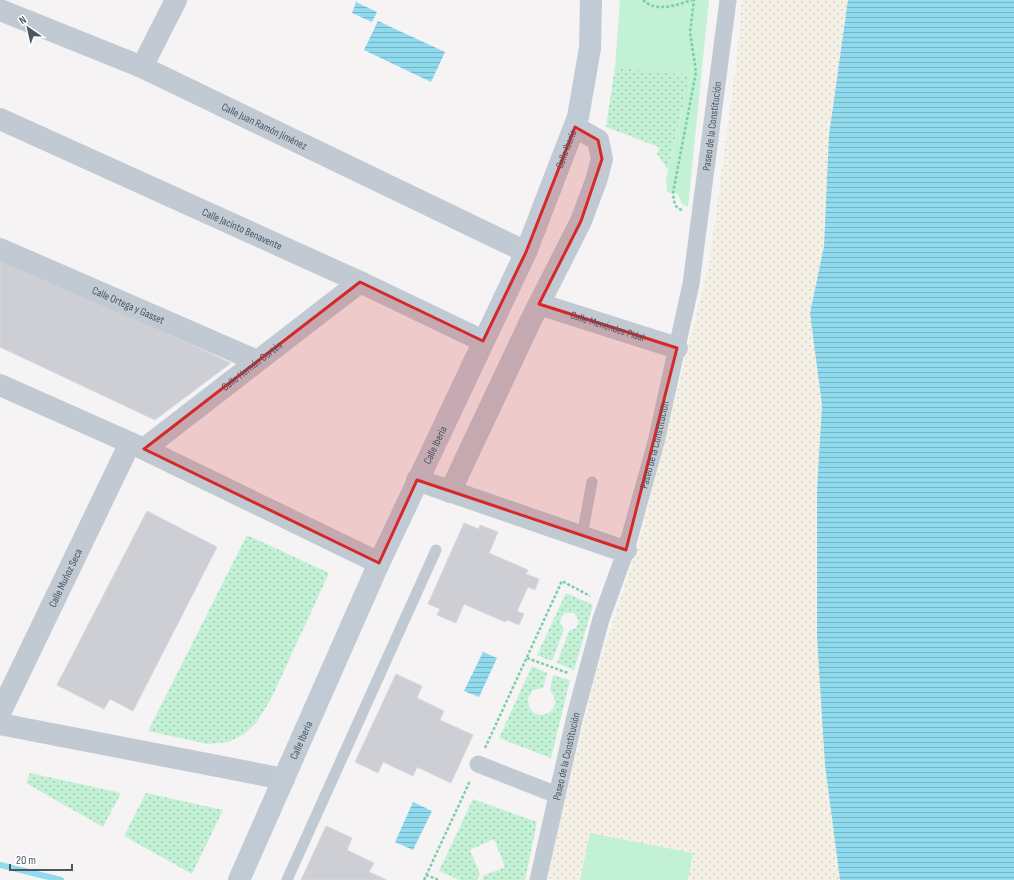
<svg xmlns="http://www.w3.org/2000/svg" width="1014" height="880" font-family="'Sofia Sans Condensed',sans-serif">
<defs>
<pattern id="grass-dots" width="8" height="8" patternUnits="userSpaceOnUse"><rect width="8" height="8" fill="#c3f1d5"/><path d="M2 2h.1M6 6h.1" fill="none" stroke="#a0c6b0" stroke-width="1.8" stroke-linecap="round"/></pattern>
<pattern id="sand-dots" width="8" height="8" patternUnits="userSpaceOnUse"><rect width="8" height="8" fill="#f5f0e5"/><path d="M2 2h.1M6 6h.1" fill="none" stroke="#d4d0c7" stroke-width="1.8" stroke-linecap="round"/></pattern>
<pattern id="water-rules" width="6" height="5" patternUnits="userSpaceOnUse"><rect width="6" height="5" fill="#90daee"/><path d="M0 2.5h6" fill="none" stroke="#78b4c4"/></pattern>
</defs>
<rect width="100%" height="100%" fill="#f5f3f3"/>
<path fill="url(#grass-dots)" d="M615,67l75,8 -22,95 -11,-16 2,-7 -53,-20z
M247,535l82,38 -58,126 -15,24 -13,12 -15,7 -20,2 -60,-13z
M566,593l27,12 -19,65 -17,-7 12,-32c11,-3 12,-10 5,-18h-9l-4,4 -1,6 4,6 -12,32 -15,-6z
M532,666l15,7 -4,15 -10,2 -5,8c-1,29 41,17 22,-8l3,-15 17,5 -19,78 -52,-20z
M30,773l91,20 -18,34 -77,-44z
M146,793l77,17 -31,64 -68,-38z
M473,799l64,23 -12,58h-43l1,-4 22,-9 -11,-28 -24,11 10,24 -3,6h-18l-20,-9z"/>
<path fill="url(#sand-dots)" d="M742,0h106l-19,135 -5,111 -14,67 12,92 -5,85v148l8,127 15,115h-292l14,-66 33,-137 43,-130 71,-282 28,-208z"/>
<path fill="#c3f1d5" d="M620,0h89l-21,207 -6,-3 -4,-10 -11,-2 -1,-12 24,-105 -75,-8z
M590,833l103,20 -5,27h-108z"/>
<path fill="url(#water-rules)" d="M848,0h166v880h-174l-15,-115 -8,-127v-148l5,-85 -12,-92 14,-67 5,-111z
M356,2l21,10 -5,10 -20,-9z
M378,21l67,31 -14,30 -67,-32z
M483,652l14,6 -18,39 -15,-6z
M413,802l19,9 -19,39 -18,-8z"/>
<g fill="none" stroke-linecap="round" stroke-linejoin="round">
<path stroke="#90daee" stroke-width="6" d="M0,865l61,15"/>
</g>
<path fill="#cdcfd5" stroke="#d7d9de" d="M0,257l231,106 -76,57 -155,-73z
M147,511l70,36 -84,164 -23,-12 -6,10 -47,-24z
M464,523l15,6 1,-4 18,7 -9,21 39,17 -2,4 13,5 -4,11 -7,-3 -11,24 7,3 -5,11 -12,-5 -2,2 -41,-18 -8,19 -19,-8 3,-6 -12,-5z
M396,674l26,12 -5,12 27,13 -4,9 33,15 -22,48 -34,-16 -4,9 -30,-14 -5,11 -23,-11z
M326,826l26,12 -5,12 27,13 -5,9 18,8h-86z"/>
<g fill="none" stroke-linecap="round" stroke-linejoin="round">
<path stroke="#7ad0a6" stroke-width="2.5" stroke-dasharray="3 2" stroke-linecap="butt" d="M643,0c13,13 34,5 49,0
M682,210c-8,-2 -8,-10 -9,-17l23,-121 -6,-40 4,-32
M527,658l41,15
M485,748l77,-167 28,15
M426,875l13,5
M424,880l46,-99"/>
<path stroke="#c1cad2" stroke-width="11" d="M582,536l10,-54
M287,880l149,-330"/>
<g stroke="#c1cad2" stroke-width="17">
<path d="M478,764l79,31"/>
<path id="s1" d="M538,880l37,-164 26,-97 25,-69 30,-108 35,-158 37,-284"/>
</g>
<g stroke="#c1cad2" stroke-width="22">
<path id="s2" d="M0,10l142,57 384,185"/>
<path d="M142,67l34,-67"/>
<path id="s3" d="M0,119l360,163 123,59"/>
<path id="s4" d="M0,249l257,112"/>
<path id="s5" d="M539,304l138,44"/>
<path d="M0,385l144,64 235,114"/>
<path id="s6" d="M144,449l216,-167"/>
<path d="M417,480l198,68 11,2"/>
<path d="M450,492l81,-172 50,-99 15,-40 6,-22 -4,-19 -23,-13"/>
<path id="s7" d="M0,713l130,-270"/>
<path d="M0,724l284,55"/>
</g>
<path stroke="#c1cbd6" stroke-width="22" id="s8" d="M239,880l140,-317 147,-311 52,-135 12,-69 1,-48"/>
</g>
<path fill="#d62828" fill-opacity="0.2" stroke="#d62828" stroke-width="3" stroke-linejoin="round" d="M575,127l23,13 4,19 -21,62 -42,83 138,44 -51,202 -209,-70 -38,83 -235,-114 216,-167 123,59 43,-89z"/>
<g text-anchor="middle" stroke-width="4" stroke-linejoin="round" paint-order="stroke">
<g font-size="11" fill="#4a5661" stroke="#fff">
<text dy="4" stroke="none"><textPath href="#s1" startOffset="775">Paseo de la Constitución</textPath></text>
<text dy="4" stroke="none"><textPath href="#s2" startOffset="289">Calle Juan Ramón Jiménez</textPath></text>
<text dy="4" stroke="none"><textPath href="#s8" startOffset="801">Calle Iberia</textPath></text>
<text dy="4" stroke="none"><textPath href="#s3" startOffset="266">Calle Jacinto Benavente</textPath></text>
<text dy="4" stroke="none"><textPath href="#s4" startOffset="140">Calle Ortega y Gasset</textPath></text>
<text dy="4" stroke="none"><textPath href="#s5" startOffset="72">Calle Menéndez Pidal</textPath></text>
<text dy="4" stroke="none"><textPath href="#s6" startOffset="136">Calle Hernán Cortés</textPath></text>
<text dy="4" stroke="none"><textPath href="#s1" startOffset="451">Paseo de la Constitución</textPath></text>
<text dy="4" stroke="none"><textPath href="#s8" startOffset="477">Calle Iberia</textPath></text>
<text dy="4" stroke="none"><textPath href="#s7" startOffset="150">Calle Muñoz Seca</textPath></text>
<text dy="4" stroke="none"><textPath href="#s8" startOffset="153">Calle Iberia</textPath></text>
<text dy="4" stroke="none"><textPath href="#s1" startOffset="127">Paseo de la Constitución</textPath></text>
</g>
</g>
<g transform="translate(28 28) rotate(326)" stroke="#ffffff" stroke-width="3" paint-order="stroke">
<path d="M0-3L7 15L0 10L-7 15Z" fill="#4a5661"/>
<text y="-6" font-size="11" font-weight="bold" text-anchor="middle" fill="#4a5661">N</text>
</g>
<path d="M10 864v6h62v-6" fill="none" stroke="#4a5661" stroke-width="2"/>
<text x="16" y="864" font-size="12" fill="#4a5661" stroke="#ffffff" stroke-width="3" paint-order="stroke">20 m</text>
</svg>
